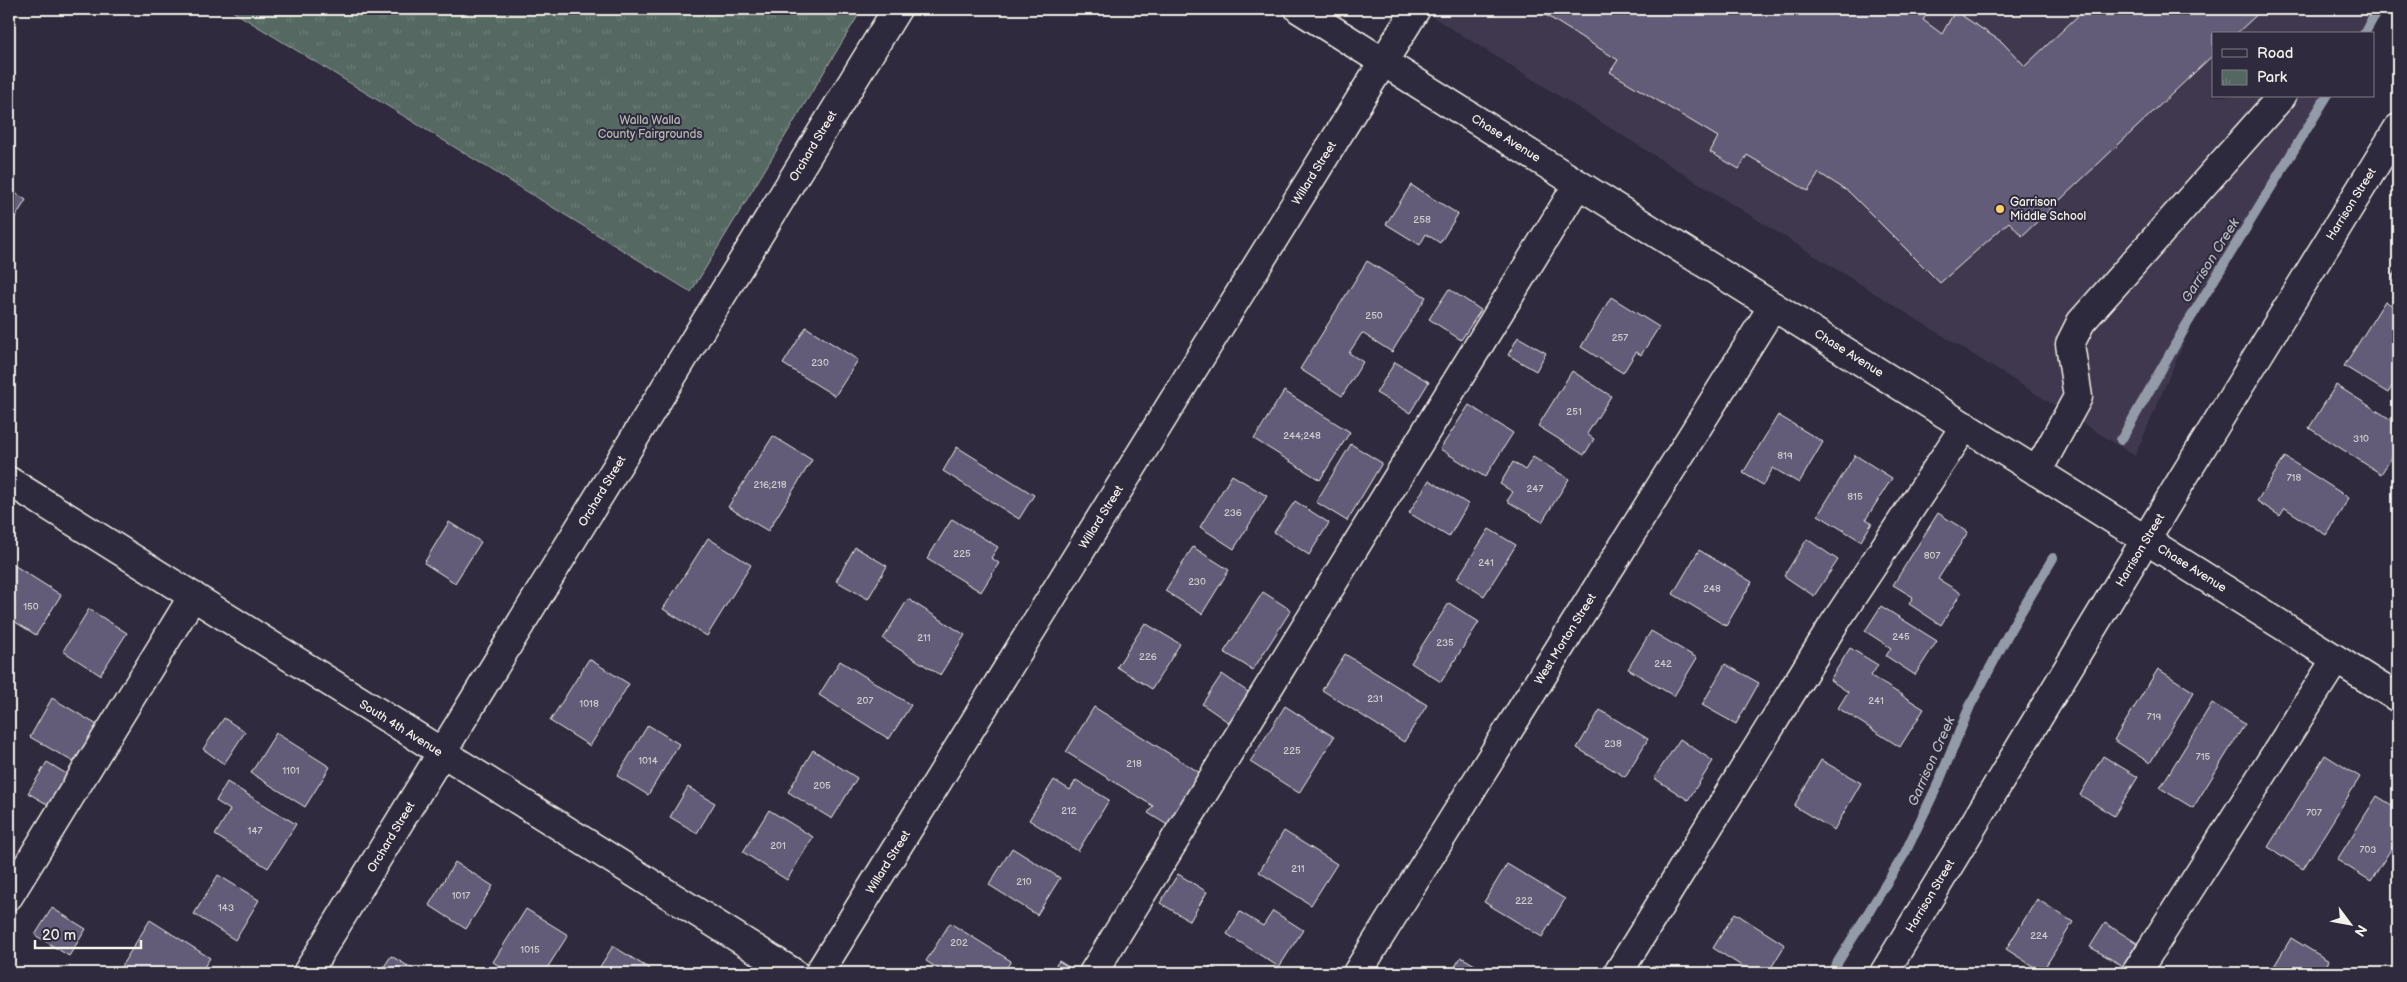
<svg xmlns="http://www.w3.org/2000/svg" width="2407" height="982" font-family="'Balsamiq Sans',sans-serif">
<defs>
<pattern id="park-tufts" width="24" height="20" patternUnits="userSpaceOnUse" patternTransform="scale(1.25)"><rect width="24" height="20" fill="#546862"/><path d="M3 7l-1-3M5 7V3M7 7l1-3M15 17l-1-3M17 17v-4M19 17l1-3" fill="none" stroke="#6d7e78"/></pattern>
</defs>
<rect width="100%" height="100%" fill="#2f2a3d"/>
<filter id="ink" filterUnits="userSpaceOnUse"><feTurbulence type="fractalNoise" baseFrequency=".02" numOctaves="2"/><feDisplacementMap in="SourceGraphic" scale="10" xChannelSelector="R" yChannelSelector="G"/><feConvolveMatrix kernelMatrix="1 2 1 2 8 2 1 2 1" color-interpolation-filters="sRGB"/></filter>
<g filter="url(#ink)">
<path fill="#3f394f" d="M1420,9h958l-14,25h-151v62h115l-135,225 -58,135z"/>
<path fill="url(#park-tufts)" stroke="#a4aca5" d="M229,9h633l-171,283z"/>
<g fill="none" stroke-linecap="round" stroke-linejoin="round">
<path stroke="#939ba8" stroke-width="10" d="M2364,34l14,-25
M2121,440l66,-116 140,-228
M1831,973l74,-120 33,-69 32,-78 43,-81 40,-67"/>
</g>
<path fill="#635b78" stroke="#f4f1e8" d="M1536,9h394l-7,11 19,14 13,-23 47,31 23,24 60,-57h178l-27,25h-23v21l-191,181 -13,-14 -69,61 -91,-91 -30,-19 -11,18 -61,-36 -8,14 -29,-17 8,-15 -108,-65 8,-12z
M1411,185l47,29 -18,29 -14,-9 -6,11 -34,-21z
M9,189l17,11 -17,27z
M1367,261l59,36 -34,55 -30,-19 -13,20 14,9 -21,34 -42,-27z
M2398,268v14l-6,-4z
M1449,289l32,21 -20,30 -32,-21z
M1611,297l48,30 -18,28 -5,-3 -13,21 -42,-26z
M2385,301l13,8v67l-10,17 -44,-27z
M806,327l52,33 -23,36 -52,-32z
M1518,337l28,16 -10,18 -28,-16z
M1395,362l34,20 -19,31 -34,-20z
M1572,371l39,25 -24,38 7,5 -10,16 -46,-29z
M2336,385l62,39v24l-17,26 -72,-46z
M1284,391l66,41 -30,48 -66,-41z
M1469,405l44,28 -28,44 -45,-28z
M1778,415l45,27 -24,41 -26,-15 -10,17 -20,-12z
M773,436l39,24 -44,71 -40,-24z
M1351,444l31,19 -35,58 -31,-19z
M957,447l77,48 -15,24 -76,-48z
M1855,455l37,23 -26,41 6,4 -11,18 -43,-26z
M1533,457l36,22 -27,43 -35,-21 6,-9 -13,-8 13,-22 12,8z
M2285,457l64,41 -23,37 -41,-27 -5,8 -23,-15z
M1232,475l35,21 -33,53 -34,-22z
M1429,480l39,24 -19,33 -40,-24z
M1295,501l34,22 -20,32 -35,-23z
M1938,513l30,19 -30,47 23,14 -20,32 -32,-21 4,-7 -20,-12z
M952,519l46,28 -7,11 8,5 -18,29 -54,-33z
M449,522l32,20 -26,41 -31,-20z
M1489,529l27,16 -32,51 -27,-17z
M708,538l43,27 -44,71 -44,-27z
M1807,539l31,21 -24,36 -30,-20z
M855,547l32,19 -19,33 -32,-18z
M1193,547l36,23 -27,44 -37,-23z
M1699,550l53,32 -26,44 -53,-32z
M9,562l52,33 -25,40 -27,-17z
M1263,592l28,18 -38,60 -29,-18z
M908,599l57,36 -25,40 -57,-36z
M1449,603l30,19 -38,60 -30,-19z
M1881,606l56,35 -22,34 -29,-19 5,-8 -26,-17z
M89,609l38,24 -27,42 -37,-24z
M1145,623l35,21 -28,45 -35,-22z
M1651,631l46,27 -23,38 -46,-27z
M1850,648l28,17 -7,11 53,33 -24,38 -62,-39 10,-16 -18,-12z
M1345,654l82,51 -23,37 -82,-52z
M589,659l40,25 -39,62 -40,-25z
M840,661l71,44 -22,34 -70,-44z
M1725,664l34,19 -23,41 -34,-19z
M2158,669l36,23 -44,71 -36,-23z
M1222,674l29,20 -20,30 -29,-20z
M52,698l47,28 -22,38 -47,-27z
M2212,703l33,21 -52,84 -33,-20z
M1285,706l49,31 -35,56 -49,-31z
M1094,707l108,67 -33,52 -21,-13 5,-7 -87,-54z
M1600,710l48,29 -23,38 -48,-29z
M224,718l21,14 -21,32 -21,-15z
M648,725l31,19 -31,51 -31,-19z
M276,733l54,34 -25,40 -54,-34z
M1680,739l33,22 -25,39 -34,-22z
M813,750l44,28 -25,41 -44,-27z
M2325,755l35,22 -57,92 -35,-22z
M2103,756l35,21 -24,39 -34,-21z
M1821,760l40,23 -27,47 -40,-24z
M47,762l23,14 -18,31 -24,-14z
M1054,780l16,10 6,-10 33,20 -31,51 -49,-31z
M227,782l69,42 -28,44 -53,-33 15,-25 -14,-9z
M688,787l27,16 -18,30 -27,-16z
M2377,796l21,13v29l-27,43 -34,-21z
M769,810l44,27 -26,43 -44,-28z
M1284,831l53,33 -26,41 -52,-33z
M1012,848l48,30 -23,37 -48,-30z
M455,862l38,24 -27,43 -37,-24z
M1507,864l58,35 -23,38 -58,-35z
M1178,874l29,18 -17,29 -30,-18z
M218,875l41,25 -24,40 -41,-26z
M2037,899l36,23 -31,50 -36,-23z
M52,908l34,21 -17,27 -34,-21z
M526,909l42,26 -24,38h-34l-17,-11z
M1273,911l30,19 -24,37 -52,-33 13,-22 23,14z
M1735,913l50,32 -17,28h-15l-40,-25z
M150,920l60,38 -10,15h-83z
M950,923l61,38 -8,12h-58l-19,-12z
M2105,923l32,20 -14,23 -33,-19z
M2291,938l38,23 -7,12h-52z
M613,946l43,27h-60z
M391,956l29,17h-40z
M1461,957l28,16h-38z
M1059,961l19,12h-28z
M1210,966l12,7h-16z
M1691,969l7,4h-10z"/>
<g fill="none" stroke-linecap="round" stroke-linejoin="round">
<g stroke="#f4f1e8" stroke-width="31">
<path id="minor" d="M1299,9l1099,689
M2037,472l41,-75 -8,-53 11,-22 201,-226
M9,481l785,492
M9,896l184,-300
M307,973l590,-964
M819,973l597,-964
M1093,973l485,-789
M1357,973l416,-667
M1618,973l214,-346 133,-201
M1884,973l294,-487 220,-358
M2136,973l200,-314"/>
</g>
<use href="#minor" stroke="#2f2a3d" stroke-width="28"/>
</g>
</g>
<circle fill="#ffd166" stroke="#2f2a3d" stroke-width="2" cx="2000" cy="209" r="5"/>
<g text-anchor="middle" stroke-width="4" stroke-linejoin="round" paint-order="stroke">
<g font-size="10" fill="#d0cccc">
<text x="1422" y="223">258</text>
<text x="1374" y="319">250</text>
<text x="1620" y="341">257</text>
<text x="820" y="366">230</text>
<text x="1574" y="415">251</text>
<text x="1302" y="439">244;248</text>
<text x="2361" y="442">310</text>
<text x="1785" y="459">819</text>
<text x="2294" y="481">718</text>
<text x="770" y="488">216;218</text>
<text x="1535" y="492">247</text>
<text x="1855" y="500">815</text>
<text x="1233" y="516">236</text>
<text x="962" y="557">225</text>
<text x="1932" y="559">807</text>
<text x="1486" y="566">241</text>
<text x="1197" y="585">230</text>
<text x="1712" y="592">248</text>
<text x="31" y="610">150</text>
<text x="1901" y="640">245</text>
<text x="924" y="641">211</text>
<text x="1445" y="646">235</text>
<text x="1148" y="660">226</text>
<text x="1663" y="667">242</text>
<text x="1375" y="702">231</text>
<text x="865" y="704">207</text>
<text x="1876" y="704">241</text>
<text x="589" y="707">1018</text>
<text x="2154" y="720">719</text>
<text x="1613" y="747">238</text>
<text x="1292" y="754">225</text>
<text x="2203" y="760">715</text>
<text x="648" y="764">1014</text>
<text x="1134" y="767">218</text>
<text x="291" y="774">1101</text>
<text x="822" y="789">205</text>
<text x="1069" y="814">212</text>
<text x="2314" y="816">707</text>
<text x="255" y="834">147</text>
<text x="778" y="849">201</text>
<text x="2368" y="853">703</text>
<text x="1298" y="872">211</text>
<text x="1024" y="885">210</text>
<text x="461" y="899">1017</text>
<text x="1524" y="904">222</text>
<text x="226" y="911">143</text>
<text x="2039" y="939">224</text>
<text x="959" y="946">202</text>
<text x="530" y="953">1015</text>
</g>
<g font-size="12" fill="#b4bab2" stroke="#2f2a3d">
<text x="650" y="124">Walla Walla<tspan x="650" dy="14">County Fairgrounds</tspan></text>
</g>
<g font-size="12" fill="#f4f1e8" stroke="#2f2a3d">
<text transform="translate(1506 138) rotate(32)" y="4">Chase Avenue</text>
<text transform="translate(813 146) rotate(-59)" y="4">Orchard Street</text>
<text transform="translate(1314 173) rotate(-58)" y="4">Willard Street</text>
<text transform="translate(2351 204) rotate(-58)" y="4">Harrison Street</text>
<text transform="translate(1849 353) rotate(32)" y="4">Chase Avenue</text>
<text transform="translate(602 491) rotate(-59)" y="4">Orchard Street</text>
<text transform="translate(1101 517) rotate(-58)" y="4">Willard Street</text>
<text transform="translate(2140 550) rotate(-59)" y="4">Harrison Street</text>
<text transform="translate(2192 568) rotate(32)" y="4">Chase Avenue</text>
<text transform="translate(1565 639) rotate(-58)" y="4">West Morton Street</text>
<text transform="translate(401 728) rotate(32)" y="4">South 4th Avenue</text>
<text transform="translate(391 837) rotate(-59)" y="4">Orchard Street</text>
<text transform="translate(888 862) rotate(-58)" y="4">Willard Street</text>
<text transform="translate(1930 896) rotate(-59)" y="4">Harrison Street</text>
</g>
<g font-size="12" fill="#f4f1e8" stroke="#2f2a3d" text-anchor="start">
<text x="2010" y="206">Garrison<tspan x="2010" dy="14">Middle School</tspan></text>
</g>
<g font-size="14" font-style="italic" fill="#b4b8bd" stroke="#2f2a3d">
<text transform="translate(2210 260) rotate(-58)" y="5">Garrison Creek</text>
<text transform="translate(1931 761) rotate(-66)" y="5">Garrison Creek</text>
</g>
</g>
<rect width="2407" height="982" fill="none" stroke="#2f2a3d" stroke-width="30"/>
<rect x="15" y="15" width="2377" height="952" fill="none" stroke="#f4f1e8" stroke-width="2" filter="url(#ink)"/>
<rect x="2212" y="32" width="162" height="65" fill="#2f2a3d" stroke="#7e7a81"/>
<rect x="2222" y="49" width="25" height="8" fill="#2f2a3d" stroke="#7e7a81"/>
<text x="2257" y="58" font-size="15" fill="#f4f1e8">Road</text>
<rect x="2222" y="70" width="25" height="15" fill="url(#park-tufts)" stroke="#7e7a81"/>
<text x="2257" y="82" font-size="15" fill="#f4f1e8">Park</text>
<g transform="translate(2350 924) rotate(122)" stroke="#2f2a3d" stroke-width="4" paint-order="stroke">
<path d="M0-4L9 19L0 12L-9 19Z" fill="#f4f1e8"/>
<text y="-8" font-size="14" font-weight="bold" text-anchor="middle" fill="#f4f1e8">N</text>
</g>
<path d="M35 940v8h106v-8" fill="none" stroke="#f4f1e8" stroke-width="2.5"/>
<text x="42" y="940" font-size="15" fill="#f4f1e8" stroke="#2f2a3d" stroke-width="4" paint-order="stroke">20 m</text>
</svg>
